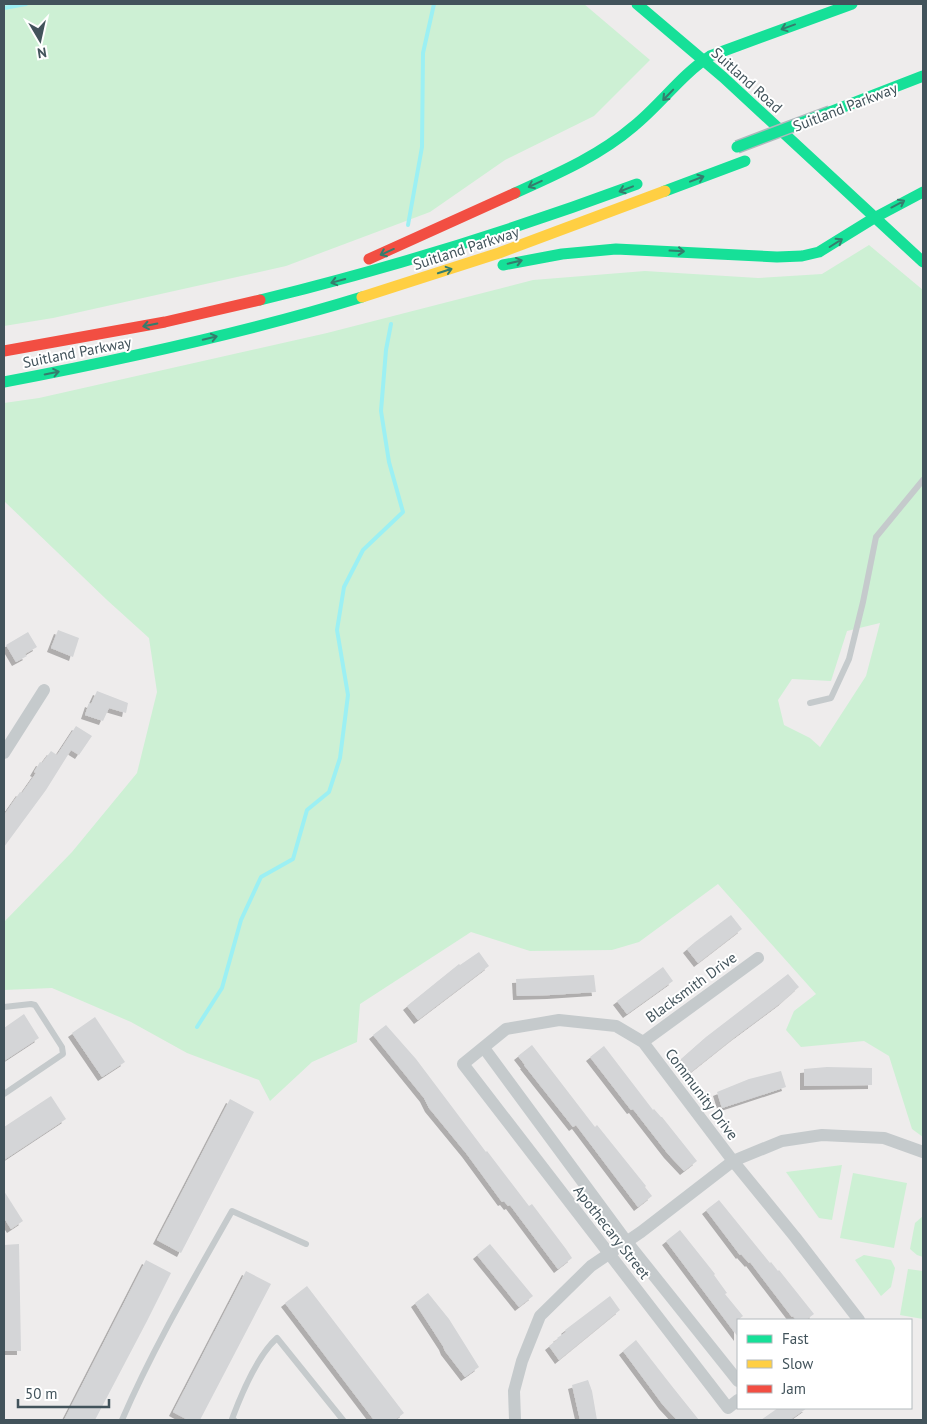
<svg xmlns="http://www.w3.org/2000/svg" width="927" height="1424" viewBox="0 0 927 1424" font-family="'PT Sans',sans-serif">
	<defs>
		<filter id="shadow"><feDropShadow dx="-4" dy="4" stdDeviation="0" flood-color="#0004"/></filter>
	</defs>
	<rect width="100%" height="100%" fill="#eeecec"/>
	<g fill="#cdf0d4" fill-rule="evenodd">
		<path d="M4,4H584L650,60L594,116L505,160L430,212L286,266L53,318L4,326Z"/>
		<path d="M869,245L923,290V1137L912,1129L889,1056L864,1041L801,1047L786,1030L794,1011L816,994L718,884L639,942L612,950L530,951L471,932L360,1004L357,1042L312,1062L270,1101L259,1080L187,1053L131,1022L52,988L4,990V922L72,852L137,773L157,692L149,638L107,600L4,501V403L39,398L327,333L533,280L645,271L758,278L822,274ZM880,623L866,676L820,747L810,738L784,725L778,700L792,679L831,681L847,631Z"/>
		<path d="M842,1165L832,1220L819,1218L786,1172Z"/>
		<path d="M853,1173L907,1183L894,1248L840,1238Z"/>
		<path d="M923,1216V1257L917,1255L910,1249L915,1223Z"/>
		<path d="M864,1255L891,1260L895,1268L891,1287L881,1296L855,1260Z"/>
		<path d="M908,1269L923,1271V1319L900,1315Z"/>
	</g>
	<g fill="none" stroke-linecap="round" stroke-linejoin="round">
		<g stroke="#9cf0f3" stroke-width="4">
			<path d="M4,8L26,4"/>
			<path d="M408,225L422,147L423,53L434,4"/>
			<path d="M197,1027L222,988L241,920L261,877L293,859L307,810L329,792L340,758L348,695L337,630L344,587L363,550L403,512L389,462L381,411L386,350L391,324"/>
		</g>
	</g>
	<g fill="#d4d5d7" filter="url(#shadow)">
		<path d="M58,630L79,638L73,657L51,648Z"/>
		<path d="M28,632L37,647L25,654L27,656L16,662L6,645Z"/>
		<path d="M97,691L128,703L126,713L109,708L103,721L85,715L89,703L91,704Z"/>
		<path d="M76,726L92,736L79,755L71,750L46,790L4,847V815L20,792L22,793L36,773L34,772L40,762L42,763L51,751L57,755Z"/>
		<path d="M731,915L742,929L698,963L687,949L695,942Z"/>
		<path d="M479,952L489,966L418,1020L407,1006L459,964L460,965Z"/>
		<path d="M663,967L673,981L627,1014L617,1001Z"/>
		<path d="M788,974L799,987L782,1002L735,1037L691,1072L681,1059L706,1037Z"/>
		<path d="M594,975L596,992L551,995L517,996L516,979Z"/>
		<path d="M24,1014L39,1038L4,1061V1028Z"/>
		<path d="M95,1017L125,1062L102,1077L72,1033Z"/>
		<path d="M386,1025L416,1059L486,1152L487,1151L529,1206L532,1204L566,1249L572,1258L558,1269L510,1205L508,1206L504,1201L502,1202L466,1153L429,1108L424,1098L373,1035Z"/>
		<path d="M532,1045L595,1127L597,1125L646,1186L645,1187L652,1196L638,1207L576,1125L573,1127L524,1065H525L518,1056Z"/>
		<path d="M604,1046L653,1110L654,1109L661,1117H662L697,1161L684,1171L668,1154L633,1109L631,1110L590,1057Z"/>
		<path d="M827,1067L872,1068V1085L804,1086V1069Z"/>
		<path d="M781,1071L786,1087L722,1108L717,1092L749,1079Z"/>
		<path d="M51,1096L66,1119L4,1160V1127Z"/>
		<path d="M230,1099L254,1112L181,1253L157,1240Z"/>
		<path d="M4,1191L23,1221L11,1229L4,1218Z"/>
		<path d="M719,1200L770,1263L771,1262L778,1271L779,1270L814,1314L806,1320H796L793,1316L792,1317L750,1262L749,1263L741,1254L740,1255L706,1210Z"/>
		<path d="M680,1230L715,1274L714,1275L727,1293L725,1294L743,1316L738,1320V1337L666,1241Z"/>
		<path d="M19,1244L21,1351H4V1245Z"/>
		<path d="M490,1244L533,1296L519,1307L477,1255Z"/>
		<path d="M146,1260L171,1273L147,1321L95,1420H64Z"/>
		<path d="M246,1271L271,1284L200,1420H188L173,1412Z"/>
		<path d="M307,1286L404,1413L395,1420H374L285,1303Z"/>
		<path d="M428,1293L449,1319L479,1367L465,1377L445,1351L443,1346L415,1303Z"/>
		<path d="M610,1296L620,1310L559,1360L549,1346L558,1339L557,1338L566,1332L565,1330Z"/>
		<path d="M636,1340L671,1385L699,1420H677L663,1405L623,1351Z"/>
		<path d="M588,1380L592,1391L597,1420H580L572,1385Z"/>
		<path d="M778,1408H807L790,1420H761Z"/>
	</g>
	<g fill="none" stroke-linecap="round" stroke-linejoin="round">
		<g stroke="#c5cacc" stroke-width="6">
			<path d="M810,703L831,698L849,659L863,602L876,537L923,480"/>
			<path d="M4,1007L31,1004L35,1005L62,1047L63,1054L4,1094"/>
			<path d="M122,1420C153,1348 193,1280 232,1211L306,1244"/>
			<path d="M234,1420L232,1419C241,1395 258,1355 277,1338L343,1420"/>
		</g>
		<g stroke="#c5cacc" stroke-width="12">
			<path d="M4,753L44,690"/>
			<path d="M643,1042L758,958"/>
			<path d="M484,1048L627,1242L738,1381"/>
			<path d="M738,1400L728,1408L463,1064L506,1029L559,1020L616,1026L643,1042L733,1161L795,1237L859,1320"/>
			<path d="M515,1420L514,1391L522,1361L540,1316L591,1266L641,1232L733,1161L782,1141L822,1135L884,1138L923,1152"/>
		</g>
		<g stroke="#16e098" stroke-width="11">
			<path d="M637,4L723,77L923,262"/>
			<path d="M830,112L923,76"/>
			<path d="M665,191L745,161"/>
			<path d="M515,193C557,174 599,156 634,126C661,104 681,75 710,56L852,4"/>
			<path d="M503,265L562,254L616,249L777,257L802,256L819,252L874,218L923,192"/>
			<path d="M260,300C388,269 513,230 637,184"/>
			<path d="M4,382C125,359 245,333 362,297"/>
		</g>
		<path stroke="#ffcf43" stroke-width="11" d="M362,297L499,253L665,191"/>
		<g stroke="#f24e42" stroke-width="11">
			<path d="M369,259L515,193"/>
			<path d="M4,351L165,322L260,300"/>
		</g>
		<g stroke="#b0b8bd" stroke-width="14" stroke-linecap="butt">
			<path id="fast-bridge" d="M737,147L830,112"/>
		</g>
		<use href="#fast-bridge" stroke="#16e098" stroke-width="11"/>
	</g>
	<defs><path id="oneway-shaft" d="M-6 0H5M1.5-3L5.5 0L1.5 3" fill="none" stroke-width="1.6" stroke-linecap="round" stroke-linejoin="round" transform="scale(1.25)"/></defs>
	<g stroke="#357d6d">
		<use href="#oneway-shaft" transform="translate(788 27) rotate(160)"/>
		<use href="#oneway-shaft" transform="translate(668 95) rotate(134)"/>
		<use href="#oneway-shaft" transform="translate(697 179) rotate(-21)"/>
		<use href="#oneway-shaft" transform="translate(535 184) rotate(155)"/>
		<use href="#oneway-shaft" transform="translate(626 189) rotate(159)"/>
		<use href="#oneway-shaft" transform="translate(898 204) rotate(-28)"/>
		<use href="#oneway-shaft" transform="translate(836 243) rotate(-32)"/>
		<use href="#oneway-shaft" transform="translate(677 251) rotate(3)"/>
		<use href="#oneway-shaft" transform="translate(387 252) rotate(156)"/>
		<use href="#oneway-shaft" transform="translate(515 262) rotate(-13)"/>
		<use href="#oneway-shaft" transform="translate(445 271) rotate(-18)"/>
		<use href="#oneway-shaft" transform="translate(338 281) rotate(165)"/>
		<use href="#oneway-shaft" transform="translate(150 325) rotate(168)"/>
		<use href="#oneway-shaft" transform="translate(210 338) rotate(-14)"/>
		<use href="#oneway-shaft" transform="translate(52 373) rotate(-11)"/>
	</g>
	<g text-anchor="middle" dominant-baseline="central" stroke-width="4" stroke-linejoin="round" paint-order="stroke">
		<g font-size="15" fill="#42535b" stroke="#fff">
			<text transform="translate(747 80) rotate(42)">Suitland Road</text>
			<text transform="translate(845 107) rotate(-21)">Suitland Parkway</text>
			<text transform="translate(466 248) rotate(-18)">Suitland Parkway</text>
			<text transform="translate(77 352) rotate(-11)">Suitland Parkway</text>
			<text transform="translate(691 987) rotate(-36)">Blacksmith Drive</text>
			<text transform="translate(702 1094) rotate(53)">Community Drive</text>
			<text transform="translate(612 1232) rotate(52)">Apothecary Street</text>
		</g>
	</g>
	<rect width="927" height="1424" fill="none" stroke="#42535b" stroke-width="10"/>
	<rect x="737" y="1319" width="175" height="90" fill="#ffffff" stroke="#b3babd"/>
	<rect x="747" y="1335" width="25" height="8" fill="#16e098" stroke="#b3babd"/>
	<text x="782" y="1344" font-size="15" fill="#42535b">Fast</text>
	<rect x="747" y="1360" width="25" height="8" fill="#ffcf43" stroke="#b3babd"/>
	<text x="782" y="1369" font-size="15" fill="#42535b">Slow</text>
	<rect x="747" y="1385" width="25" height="8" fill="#f24e42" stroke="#b3babd"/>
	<text x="782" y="1394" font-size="15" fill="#42535b">Jam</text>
	<g transform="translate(40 40) rotate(171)" stroke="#ffffff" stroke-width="4" paint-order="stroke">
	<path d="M0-4L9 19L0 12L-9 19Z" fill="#42535b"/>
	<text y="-8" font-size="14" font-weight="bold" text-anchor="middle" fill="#42535b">N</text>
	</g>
	<path d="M18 1399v8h91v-8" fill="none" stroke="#42535b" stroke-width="2.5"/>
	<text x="25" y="1399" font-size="15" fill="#42535b" stroke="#ffffff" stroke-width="4" paint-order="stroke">50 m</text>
</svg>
